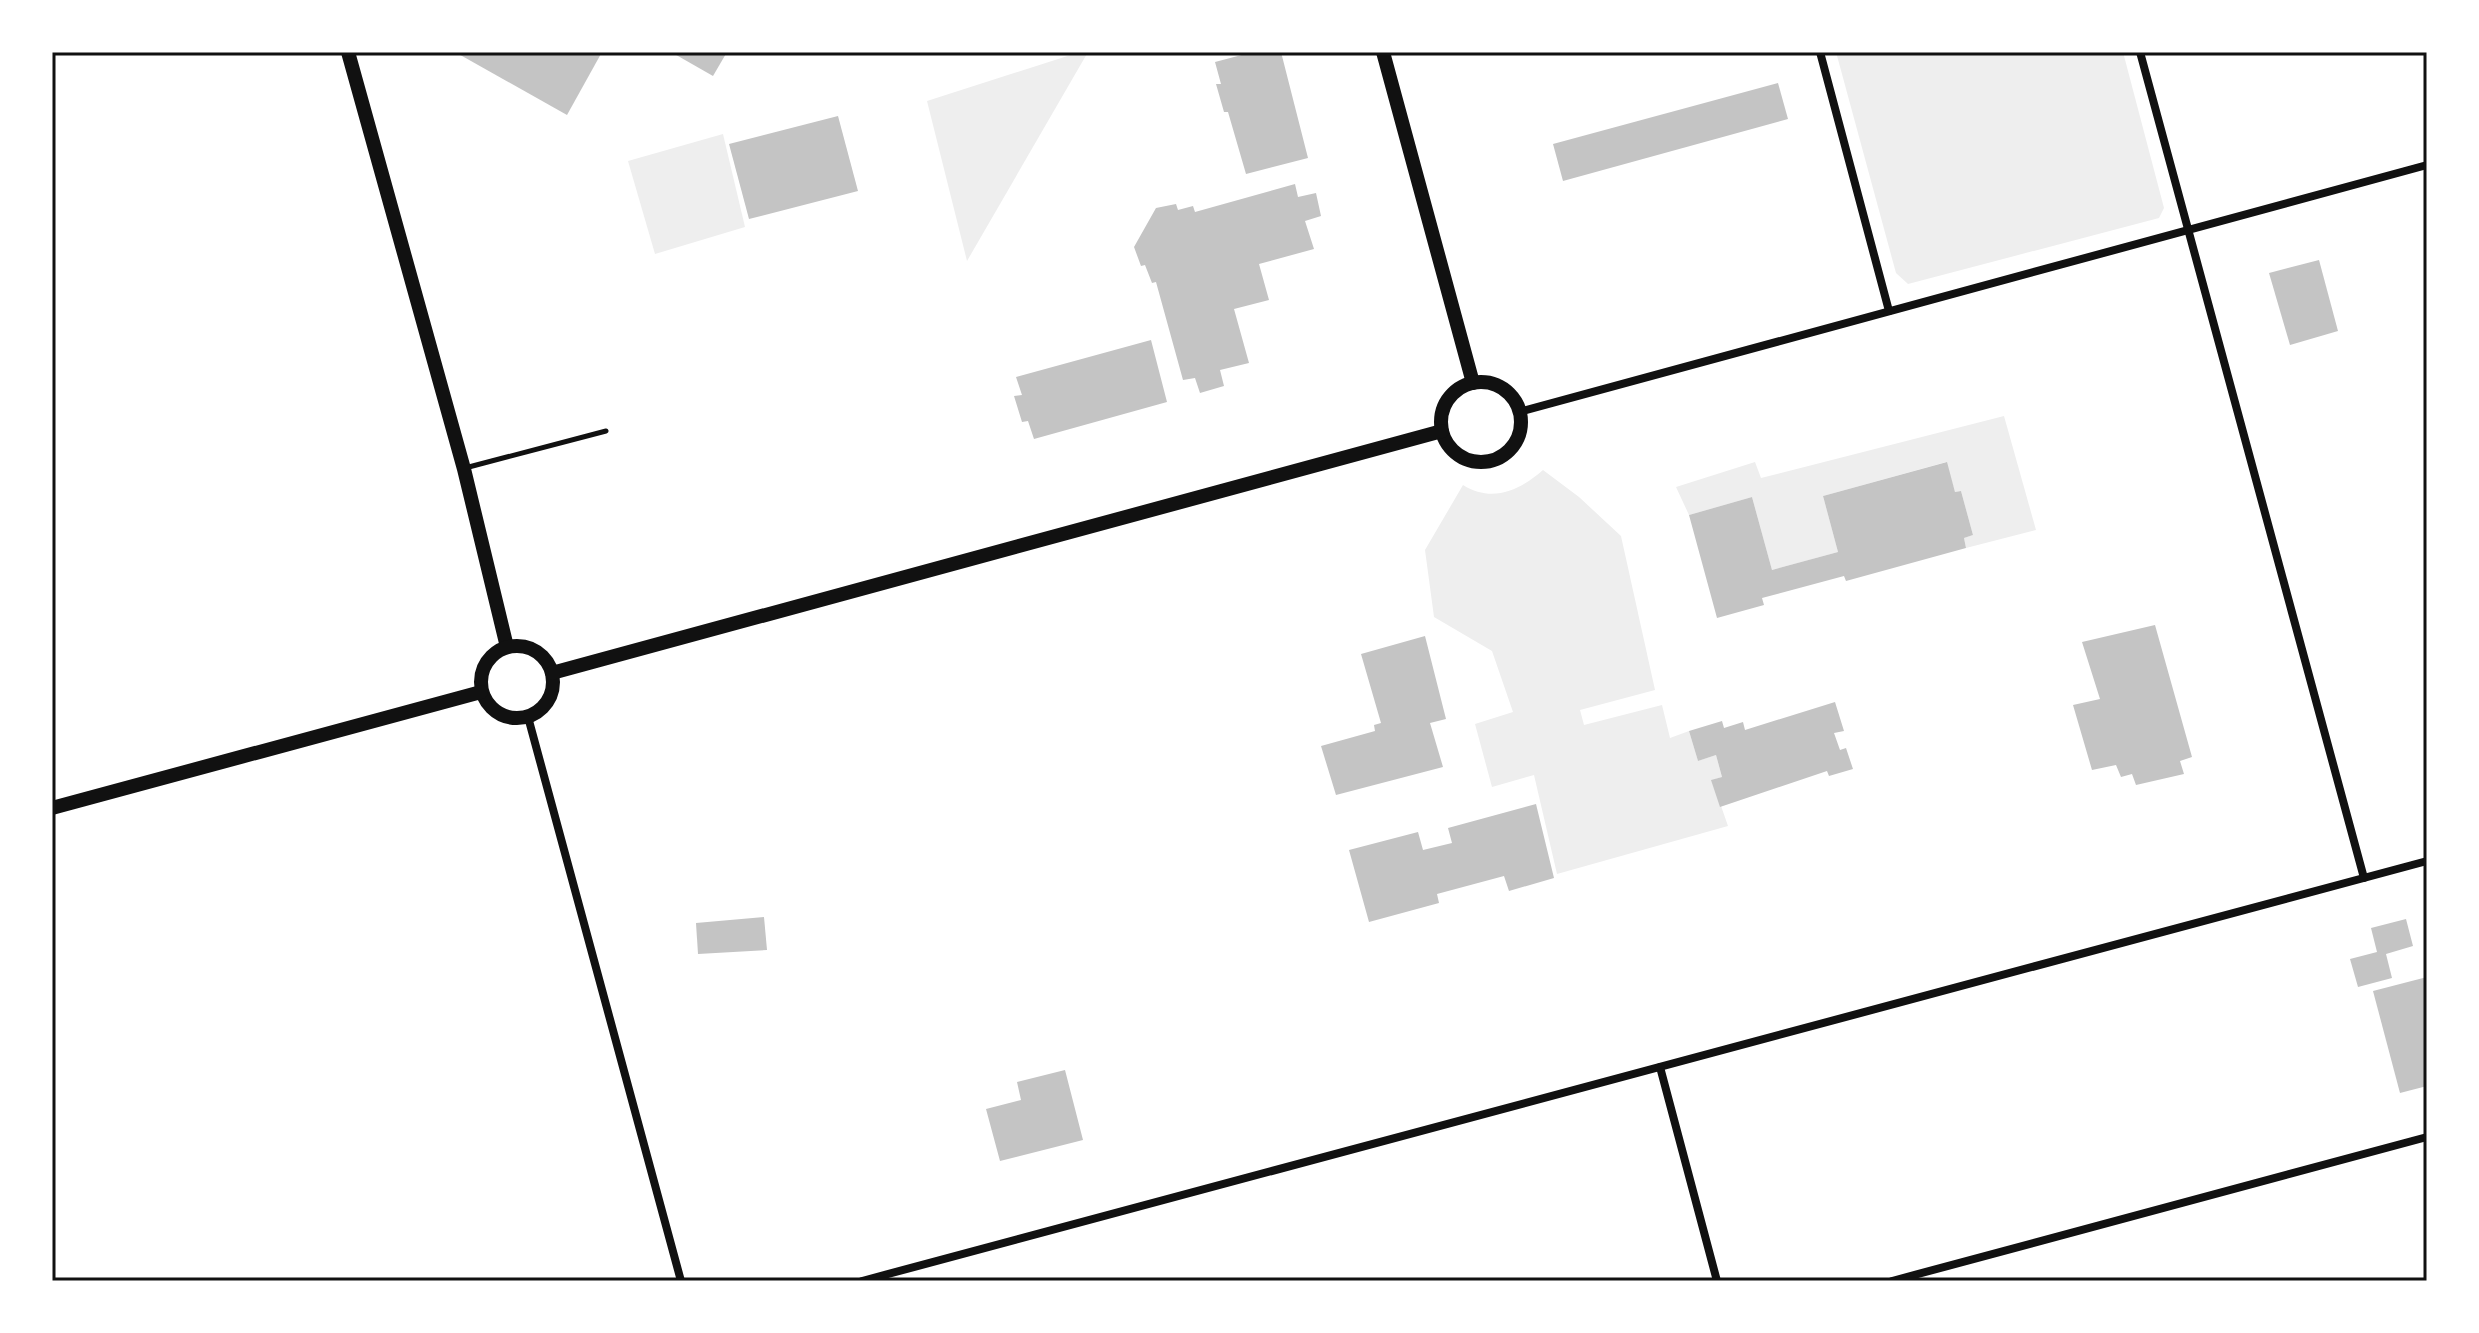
<svg xmlns="http://www.w3.org/2000/svg" width="2479" height="1333" viewBox="0 0 2479 1333" font-family="'Space Grotesk',sans-serif">
	<rect width="100%" height="100%" fill="#fff"/>
	<g fill="#eee">
		<path d="M1080,52H1088L967,261L927,101Z"/>
		<path d="M1836,52H2123L2164,208L2159,218L1908,284L1896,273Z"/>
		<path d="M723,134L745,227L655,254L628,161Z"/>
		<path d="M2004,416L2036,530L1966,548L1964,538L1973,535L1961,491L1955,492L1946,462L1823,496L1838,552L1772,570L1752,497L1689,515L1676,487L1755,462L1761,478Z"/>
		<path d="M1543,470L1579,497L1621,536L1655,690L1580,710L1584,725L1662,705L1670,738L1689,731L1698,761L1716,755L1722,777L1712,780L1728,826L1557,874L1534,775L1492,787L1475,724L1513,712L1492,651L1434,617L1425,550L1463,485C1492,503 1519,491 1543,470Z"/>
	</g>
	<g fill="#c4c4c4">
		<path d="M455,52H602L567,115Z"/>
		<path d="M671,52H727L713,76Z"/>
		<path d="M1253,52H1281L1308,158L1246,174L1228,112H1224L1216,84H1221L1215,62Z"/>
		<path d="M1778,83L1788,119L1563,181L1553,144Z"/>
		<path d="M838,116L858,191L749,219L729,144Z"/>
		<path d="M1295,184L1298,197L1316,193L1321,216L1305,221L1314,249L1259,264L1269,300L1234,309L1249,363L1220,370L1224,386L1200,393L1195,378L1183,380L1156,282L1152,283L1145,265L1141,266L1134,247L1156,208L1176,204L1178,210L1193,206L1195,212Z"/>
		<path d="M2319,260L2338,331L2290,345L2269,273Z"/>
		<path d="M1151,340L1167,402L1034,439L1028,421L1022,422L1014,396L1022,395L1016,377Z"/>
		<path d="M1947,462L1955,492L1961,491L1973,535L1964,538L1966,548L1846,581L1844,576L1762,598L1764,605L1717,618L1689,515L1752,497L1772,570L1838,552L1823,496Z"/>
		<path d="M2155,625L2192,757L2180,761L2184,774L2136,785L2132,774L2121,777L2116,765L2092,770L2073,705L2100,699L2082,642Z"/>
		<path d="M1425,636L1446,719L1430,723L1443,767L1336,795L1321,746L1375,731L1374,725L1381,723L1361,654Z"/>
		<path d="M1835,702L1844,731L1834,733L1840,750L1846,748L1853,769L1829,776L1827,771L1720,807L1711,780L1722,777L1716,755L1698,761L1689,731L1722,721L1724,728L1743,722L1745,730Z"/>
		<path d="M1536,804L1554,878L1509,891L1504,876L1437,894L1439,903L1369,922L1349,850L1418,832L1423,850L1452,843L1448,828Z"/>
		<path d="M764,917L767,950L698,954L696,923Z"/>
		<path d="M2406,919L2413,946L2386,954L2392,978L2358,987L2350,959L2377,952L2371,928Z"/>
		<path d="M2427,977V1086L2400,1093L2373,991Z"/>
		<path d="M1065,1070L1083,1140L1000,1161L986,1109L1021,1100L1017,1082Z"/>
	</g>
	<g fill="none" stroke-linecap="round" stroke-linejoin="round">
		<path stroke="#111" stroke-width="5" d="M465,468L606,431"/>
		<g stroke="#111" stroke-width="8">
			<path d="M1820,52L1889,311"/>
			<path d="M2140,52L2364,878"/>
			<path d="M1519,412L2427,165"/>
			<path d="M528,717L681,1281"/>
			<path d="M1660,1067L1717,1281"/>
			<path d="M862,1281L2427,861"/>
			<path d="M1892,1281L2427,1137"/>
		</g>
		<g stroke="#111" stroke-width="14">
			<path d="M348,52L464,469L507,647"/>
			<path d="M1383,52L1473,383"/>
			<circle cx="1481" cy="422" r="40"/>
			<circle cx="517" cy="682" r="36"/>
			<path d="M552,673L1442,431"/>
			<path d="M52,808L481,692"/>
		</g>
	</g>
	<rect width="2479" height="1333" fill="none" stroke="#ffffff" stroke-width="108"/>
	<rect x="54" y="54" width="2371" height="1225" fill="none" stroke="#111" stroke-width="3"/>
</svg>
